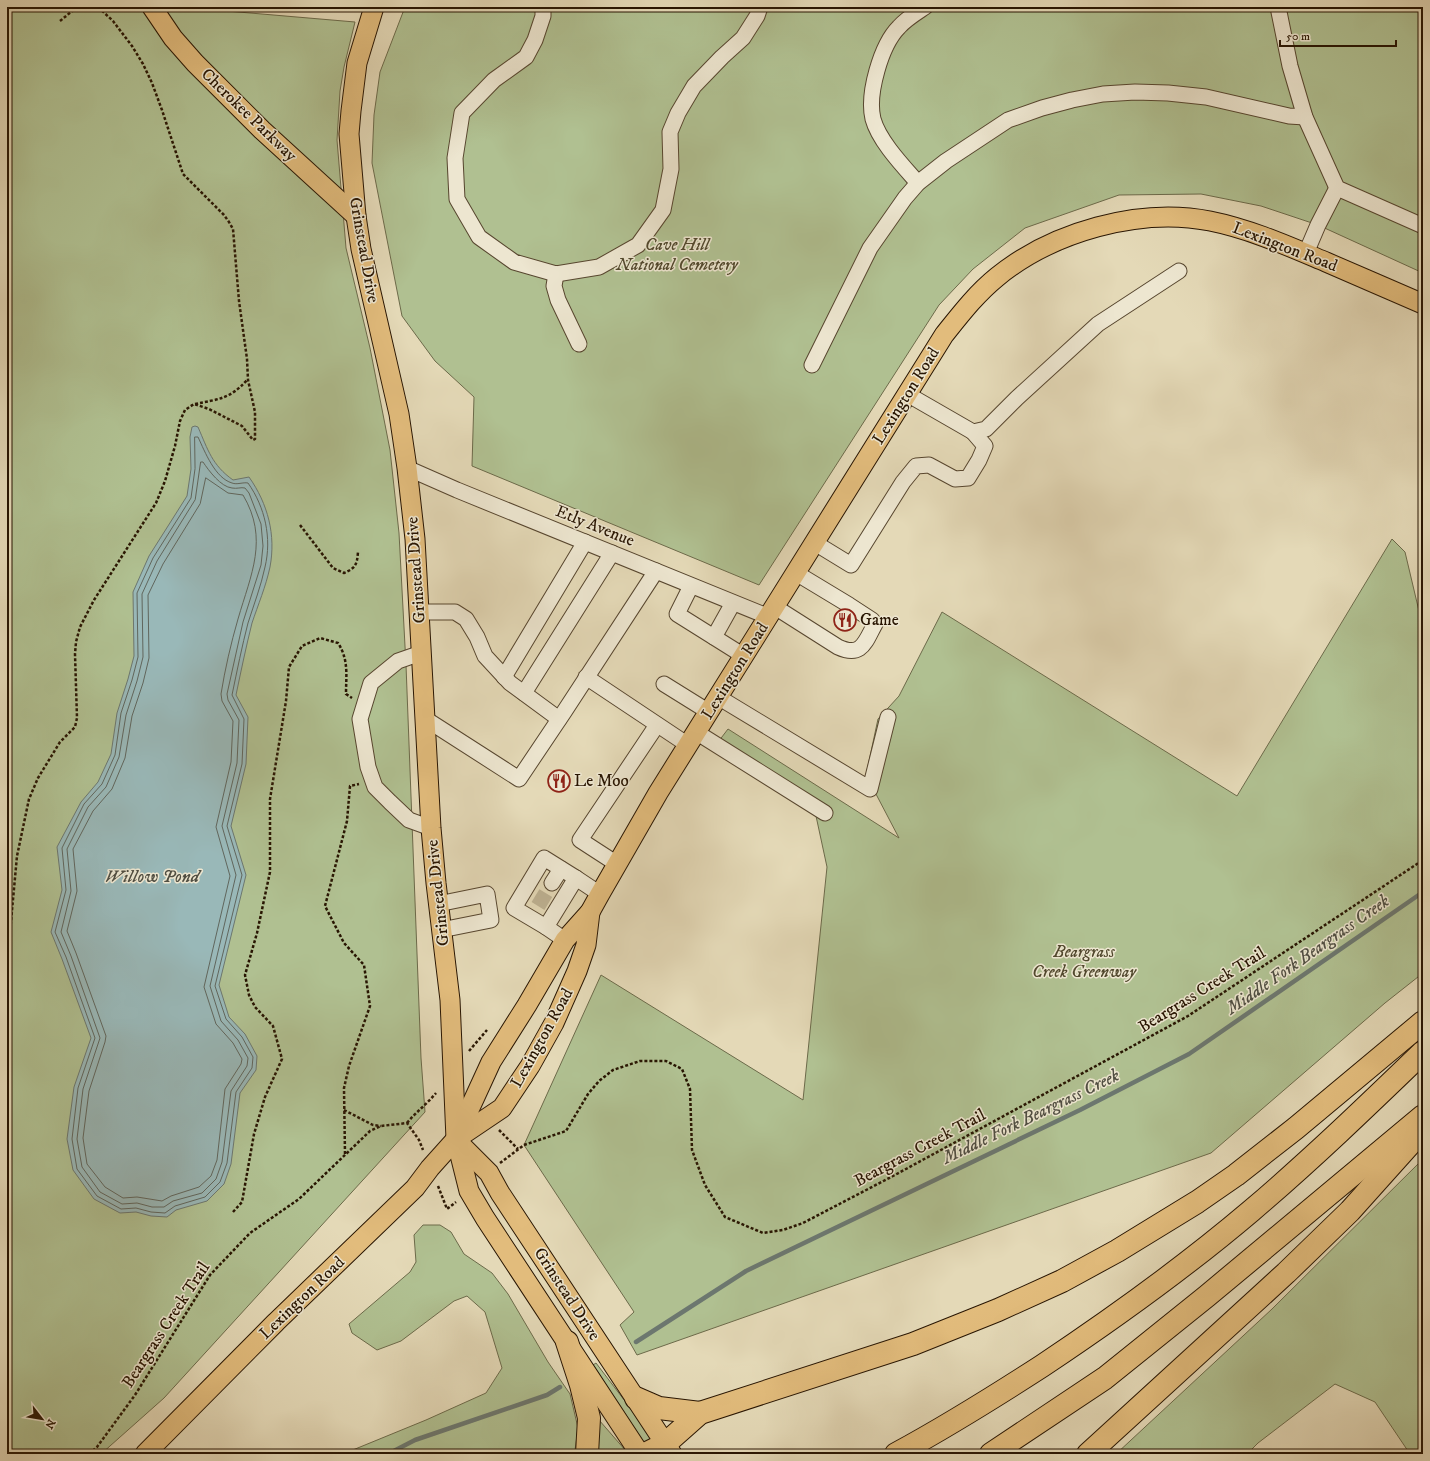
<svg xmlns="http://www.w3.org/2000/svg" width="1430" height="1461" viewBox="0 0 1430 1461" font-family="'IM FELL DW Pica',serif">
	<rect width="100%" height="100%" fill="#e4d9b7"/>
	<filter id="stains"><feTurbulence type="fractalNoise" baseFrequency=".005" numOctaves="4"/><feColorMatrix values="0 0 0 0 .2 0 0 0 0 .09 0 0 0 0 .02 0 0 0 .5 -.17"/></filter>
	<radialGradient id="worn" r=".72"><stop offset=".6" stop-color="#630" stop-opacity="0"/><stop offset="1" stop-color="#630" stop-opacity=".3"/></radialGradient>
	<g fill="#b0c091" stroke="#6c6a4a">
		<path d="M7,7H180L355,22L344,67L340,91L337,140L346,248L370,348L390,450L399,533L406,665L421,1058L425,1112L164,1398L101,1454H7Z"/>
		<path d="M405,7H1423V273L1318,225L1261,206L1201,194L1119,195L1025,228L973,269L939,305L759,585L472,466L474,397L435,361L402,316L372,163L374,115L380,72Z"/>
		<path d="M1392,539L1405,552L1423,628V973L1385,1003L1211,1153L637,1355L620,1325L634,1312L524,1145L601,975L803,1100L827,867L816,816L712,750L728,729L899,838L866,775L878,719L899,696L942,612L1237,796Z"/>
		<path d="M1423,1159V1454H1410L1375,1402L1335,1384L1258,1443L1247,1454H1116L1272,1309Z"/>
		<path d="M423,1225H440L451,1232L464,1254L492,1273L508,1294L548,1362L570,1394L578,1428L575,1450L572,1454H343L426,1420L486,1393L502,1368L485,1312L467,1296L454,1301L401,1341L377,1350L352,1333L349,1324L410,1272L416,1262L414,1235Z"/>
		<path d="M596,1363L653,1438L645,1444L593,1365Z"/>
		<path d="M599,1420L626,1451V1454H594Z"/>
	</g>
	<path fill="#99b8b8" stroke="#6c776f" d="M195,426L198,427C208,450 212,465 233,480L249,477C268,504 276,535 270,567C266,586 258,605 252,623C246,647 241,671 236,695L248,717L246,764L231,826L246,875L219,985L229,1017L245,1034L257,1056L256,1070L240,1093L231,1164L224,1184L207,1201L176,1210L167,1217L151,1216L136,1212L120,1213L94,1199L73,1170L67,1139L74,1087L91,1038L62,959L51,932L62,890L57,847L81,802L98,782L111,754L117,713L128,679L134,656L133,592L149,556L187,496L191,469L190,437L192,427Z"/>
	<g fill="none" stroke-linecap="round" stroke-linejoin="round">
		<g stroke="#60665d" stroke-width="1">
			<path d="M195,437H198C205,452 215,478 232,483C237,485 243,482 248,483C265,507 272,538 265,567C261,586 254,604 248,623C242,646 237,671 232,695L244,719L242,764L227,826L242,875L215,986L226,1019L242,1037L253,1057L252,1068L236,1092L227,1163L220,1182L205,1197L175,1206L165,1213L151,1212L136,1208L121,1209L97,1196L77,1169L72,1139L78,1088L95,1038L66,957L55,932L66,890L62,848L84,804L102,784L115,755L121,713L132,680L138,657L137,593L153,558L191,498L195,469Z"/>
			<path d="M201,462H203C209,471 221,487 232,488C237,489 241,487 245,488L249,493L261,524L263,546L261,565L243,622L227,694L228,700L239,720L237,763L222,826L236,875L210,986L221,1021L238,1040L248,1058L247,1066L231,1091L222,1162L216,1179L202,1193L173,1201L164,1207H152L137,1203L122,1204L100,1192L82,1167L77,1139L83,1089L100,1038L71,956L61,932L71,891L67,849L88,807L106,787L119,757L126,715L137,681L143,657L142,594L157,561L195,500Z"/>
			<path d="M206,478L228,493L243,495C269,539 251,574 238,619C231,643 225,669 221,694L222,701L233,721L231,762L216,827L230,876L204,987L216,1024L233,1043L242,1059L241,1064L225,1089L217,1160L211,1176L199,1187L171,1196L162,1201L137,1197L123,1198L105,1187L87,1164L83,1138L89,1091L105,1042L106,1036L76,953L67,931L77,891L73,849L93,811L112,789L125,758L132,716L143,683L149,658L148,595L163,564L200,504Z"/>
		</g>
		<g stroke="#6c776f" stroke-width="4.5">
			<path d="M636,1342L746,1271L1080,1110L1189,1054L1423,892"/>
			<path d="M388,1454L415,1440L547,1395L560,1387"/>
		</g>
		<path stroke="#beb293" stroke-width="15" stroke-dasharray="15 8" stroke-linecap="butt" d="M538,906L552,883"/>
		<g stroke="#57462f" stroke-width="17">
			<g id="minor">
				<path d="M543,7V16L535,40L526,57L494,80L462,113L455,158L457,199L479,237L514,262L556,274L599,267L638,245L663,210L671,169L670,132L678,113L694,86L722,57L743,38L757,16L760,7"/>
				<path d="M1278,7L1290,66L1305,117L1337,188L1423,226"/>
				<path d="M918,183C903,166 879,141 873,119C867,94 881,45 899,27C906,19 916,13 925,7"/>
				<path d="M1306,253L1318,225L1337,188"/>
				<path d="M556,274L554,286L558,300L579,344"/>
				<path d="M812,365L870,248L905,198L918,183L946,161L1008,120L1042,108L1072,100L1103,94L1135,92L1168,93L1206,97L1289,116L1305,117"/>
				<path d="M907,394L973,432L986,429L1017,398L1098,324L1179,271"/>
				<path d="M407,468L457,490L769,617"/>
				<path d="M815,543L851,565L903,482L916,466L929,465L955,479L968,478L979,460L985,446L973,432"/>
				<path d="M691,586L677,614L744,656"/>
				<path d="M775,607L838,647C862,658 865,642 875,624L872,620L849,605L796,573"/>
				<path d="M419,612H455L466,619L477,637L485,656L510,683L559,719"/>
				<path d="M714,637L733,603"/>
				<path d="M421,653L398,661L371,683L360,719L368,767L375,787L390,802L409,820L431,828"/>
				<path d="M504,677L585,542"/>
				<path d="M586,677L688,745"/>
				<path d="M664,684L709,712"/>
				<path d="M524,693L612,553"/>
				<path d="M718,697L870,789L888,717"/>
				<path d="M424,718L519,779L564,712L656,571"/>
				<path d="M696,732L825,813"/>
				<path d="M617,864L580,840L657,725"/>
				<path d="M552,883L561,869"/>
				<path d="M438,904L487,894L491,920L441,930"/>
				<path d="M546,927L514,908L544,858L576,878"/>
				<path d="M565,940L546,927L576,878L600,894"/>
			</g>
		</g>
		<g stroke="#281502" stroke-width="21">
			<g id="major">
				<path d="M152,7L173,38L195,63L262,130L356,216"/>
				<path d="M374,7L357,63L351,111L349,134L356,216L361,249L399,414L407,468L415,539L431,828L436,883L450,1000L456,1139L469,1191L485,1218L640,1454"/>
				<path d="M457,1136L491,1062L527,1005L565,940L590,912L600,894L658,793L944,335C960,315 976,294 997,277C1052,232 1139,207 1210,221C1250,229 1288,246 1326,262C1358,276 1391,290 1423,304"/>
				<path d="M456,1140L489,1173L500,1193L672,1454"/>
				<path d="M145,1454L276,1322L415,1188L430,1168L456,1139L502,1108L530,1066L554,1023L577,971L586,945L590,912"/>
			</g>
		</g>
		<g stroke="#281502" stroke-width="24">
			<g id="highway">
				<path d="M567,1342L581,1385L589,1418L587,1454"/>
				<path d="M636,1398L659,1408L700,1413"/>
				<path d="M645,1454L665,1444L700,1413L913,1344L998,1310L1062,1281L1117,1251L1197,1202L1236,1175L1296,1128L1423,1022"/>
				<path d="M896,1454C946,1427 994,1397 1042,1366C1114,1318 1185,1267 1251,1211C1311,1160 1367,1106 1423,1052"/>
				<path d="M991,1454L1105,1378L1207,1296L1423,1116"/>
				<path d="M1088,1454L1286,1273L1350,1211L1419,1134"/>
			</g>
		</g>
		<g stroke="#281502" stroke-width="2.5" stroke-dasharray="3 2" stroke-linecap="butt">
			<path d="M60,21L77,7"/>
			<path d="M195,404C219,399 230,399 247,380"/>
			<path d="M300,525L333,568L344,573C356,568 357,564 358,552"/>
			<path d="M7,965L17,856L29,799L38,778L60,742L75,727L77,718L75,654L76,642L80,627L94,600L156,503L165,481L175,446L180,421L185,410L194,404L209,409L242,426L253,440L255,439V412L248,380L247,359L239,301L233,229L229,222L224,215L183,174L162,110L152,83L143,64L132,46L113,21L98,7"/>
			<path d="M469,1051L487,1030"/>
			<path d="M344,1110L373,1125L381,1126"/>
			<path d="M407,1123C416,1112 427,1104 436,1093"/>
			<path d="M499,1130L518,1149"/>
			<path d="M345,1154L344,1088L349,1066L370,1006L364,965L344,943L325,906L347,821L350,786L359,784"/>
			<path d="M500,1163L524,1145L566,1131L588,1094L599,1081L613,1070L640,1061H666L682,1069L690,1089L692,1150L705,1185L725,1217L763,1233L783,1230L803,1223L893,1176L1188,1016L1423,860"/>
			<path d="M438,1186L447,1209L456,1202"/>
			<path d="M233,1212L242,1202L254,1134L265,1097L282,1059L273,1026L255,1007L249,995L245,975L257,933L270,872V799L286,701L289,667L302,646L320,638L338,643C349,660 346,676 346,694L352,698"/>
			<path d="M89,1454L97,1447L135,1395L210,1275L250,1233L299,1199L370,1131L381,1126L407,1123L419,1140L423,1150"/>
		</g>
		<use href="#minor" stroke="#ede6d0" stroke-width="15"/>
		<use href="#major" stroke="#e2bc7c" stroke-width="19"/>
		<use href="#highway" stroke="#e2bc7c" stroke-width="22"/>
	</g>
	<defs>
		<g id="restaurant-ring" transform="scale(1.15)"><circle r="9.5" fill="#ede6d0" stroke="#8f2418" stroke-width="1.5"/><path d="M-5-6h1v4h1v-4h1v4h1v-4h1v5L-1.5 .5V6h-2V.5L-5-1ZM5-6V6H3V1.5H1.5Q1.5-4 5-6Z" fill="#8f2418"/></g>
	</defs>
	<g fill-rule="evenodd">
		<use href="#restaurant-ring" x="845" y="620"/>
		<use href="#restaurant-ring" x="559" y="781"/>
	</g>
	<g text-anchor="middle" dominant-baseline="central" stroke-width="3" stroke-linejoin="round" paint-order="stroke">
		<g font-size="17" fill="#281502" stroke="#ede6d0">
			<text transform="translate(249 115) rotate(44)">Cherokee Parkway</text>
			<text transform="translate(1285 247) rotate(21)">Lexington Road</text>
			<text transform="translate(364 250) rotate(80)">Grinstead Drive</text>
			<text transform="translate(906 396) rotate(-58)">Lexington Road</text>
			<text transform="translate(595 526) rotate(22)">Etly Avenue</text>
			<text transform="translate(416 570) rotate(-94)">Grinstead Drive</text>
			<text transform="translate(735 671) rotate(-58)">Lexington Road</text>
			<text transform="translate(438 893) rotate(-96)">Grinstead Drive</text>
			<text transform="translate(1202 990) rotate(-32)">Beargrass Creek Trail</text>
			<text transform="translate(542 1038) rotate(-61)">Lexington Road</text>
			<text transform="translate(920 1148) rotate(-28)">Beargrass Creek Trail</text>
			<text transform="translate(567 1294) rotate(57)">Grinstead Drive</text>
			<text transform="translate(302 1298) rotate(-44)">Lexington Road</text>
			<text transform="translate(166 1325) rotate(-57)">Beargrass Creek Trail</text>
		</g>
		<g font-size="17" font-style="italic" fill="#51482d" stroke="#ede6d0">
			<text x="677" y="245">Cave Hill<tspan x="677" dy="20">National Cemetery</tspan></text>
			<text x="1084" y="952">Beargrass<tspan x="1084" dy="20">Creek Greenway</tspan></text>
		</g>
		<g font-size="17" fill="#281502" stroke="#ede6d0" text-anchor="start">
			<text x="860" y="620">Game</text>
			<text x="574" y="781">Le Moo</text>
		</g>
		<g font-size="18" font-style="italic" fill="#504e42" stroke="#ede6d0">
			<text x="152" y="877">Willow Pond</text>
			<text transform="translate(1308 955) rotate(-35)">Middle Fork Beargrass Creek</text>
			<text transform="translate(1031 1117) rotate(-26)">Middle Fork Beargrass Creek</text>
		</g>
	</g>
	<rect width="1430" height="1461" fill="none" stroke="#e4d9b7" stroke-width="24"/>
	<rect x="8" y="8" width="1414" height="1445" fill="none" stroke="#281502" stroke-width="2"/>
	<rect x="12" y="12" width="1406" height="1437" fill="none" stroke="#281502"/>
	<g transform="translate(42 1419) rotate(121)" stroke="#ede6d0" stroke-width="3" paint-order="stroke">
	<path d="M0-3L7 15L0 10L-7 15Z" fill="#281502"/>
	<text y="-6" font-size="11" font-weight="bold" text-anchor="middle" fill="#281502">N</text>
	</g>
	<path d="M1280 40v6h116v-6" fill="none" stroke="#281502" stroke-width="2"/>
	<text x="1286" y="40" font-size="12" fill="#281502" stroke="#ede6d0" stroke-width="3" paint-order="stroke">50 m</text>
	<rect width="100%" height="100%" filter="url(#stains)"/>
	<rect width="100%" height="100%" fill="url(#worn)"/>
</svg>
